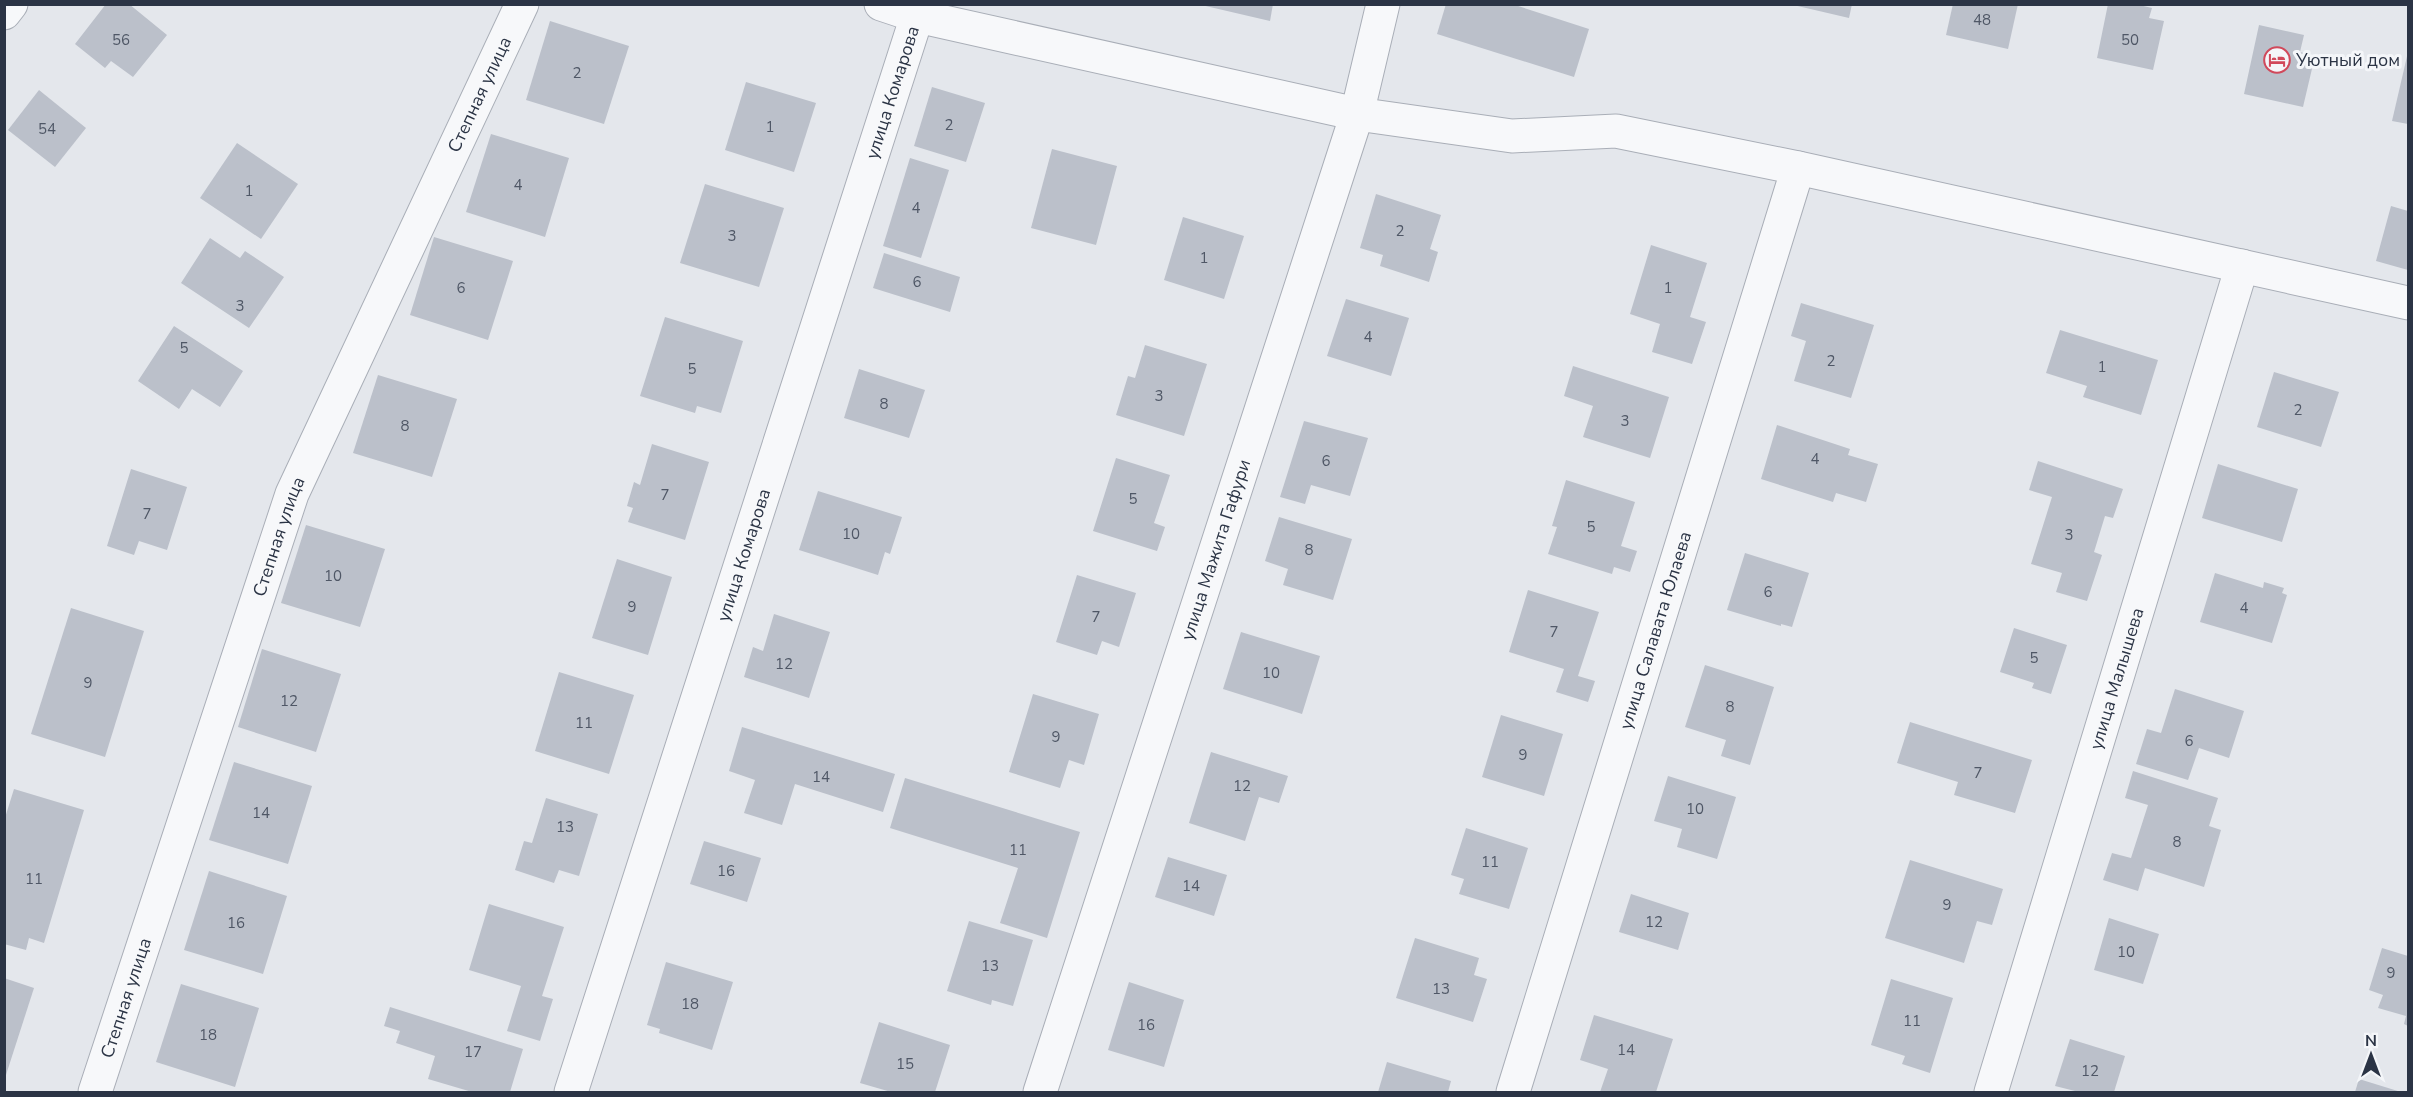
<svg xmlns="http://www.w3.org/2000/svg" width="2413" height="1097" viewBox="0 0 2413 1097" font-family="'Nunito Sans',sans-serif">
	<rect width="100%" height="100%" fill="#e4e7ec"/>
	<g fill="#bbc0ca">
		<path d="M106,4H129L167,35L133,77L111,61L105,68L75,44Z"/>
		<path d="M1197,4H1273L1270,21Z"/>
		<path d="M1446,4H1512L1589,29L1574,77L1437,34Z"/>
		<path d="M1789,4H1852L1849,18Z"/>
		<path d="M1953,4H2018L2008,49L1946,35Z"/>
		<path d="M2108,4H2135L2152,8L2149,18L2164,21L2153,70L2097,58Z"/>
		<path d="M550,21L629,46L604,124L526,100Z"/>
		<path d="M2259,25L2304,35L2300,52L2315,56L2303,107L2244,94Z"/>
		<path d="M2408,52V124L2392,121Z"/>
		<path d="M746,82L816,103L794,172L725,150Z"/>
		<path d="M932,87L985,103L966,162L914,146Z"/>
		<path d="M39,90L86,128L55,167L8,130Z"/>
		<path d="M491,134L569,158L545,237L466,212Z"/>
		<path d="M237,143L298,184L261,239L200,198Z"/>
		<path d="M1052,149L1117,166L1096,245L1031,228Z"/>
		<path d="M910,158L949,170L921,258L883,246Z"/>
		<path d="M705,184L784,208L759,287L680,263Z"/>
		<path d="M1376,194L1441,215L1430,249L1438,252L1429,282L1380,266L1383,255L1360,248Z"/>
		<path d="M2391,206L2408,211V270L2376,261Z"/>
		<path d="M1183,217L1244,236L1224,299L1164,280Z"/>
		<path d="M434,237L513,261L488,340L410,315Z"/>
		<path d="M210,238L240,258L245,251L284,277L249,328L181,283Z"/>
		<path d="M1651,245L1707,263L1690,317L1706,322L1692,364L1652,352L1660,324L1630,314Z"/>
		<path d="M884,253L960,277L950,312L873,288Z"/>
		<path d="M1346,299L1409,318L1391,376L1327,356Z"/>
		<path d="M1801,303L1874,325L1851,398L1794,381L1806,341L1791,336Z"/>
		<path d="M665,317L743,341L721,413L697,406L695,413L640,396Z"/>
		<path d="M174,326L243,371L220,407L192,389L179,409L138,381Z"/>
		<path d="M2060,330L2158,360L2141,415L2083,397L2087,386L2046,373Z"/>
		<path d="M1145,345L1207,364L1184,436L1116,415L1128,376L1135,378Z"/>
		<path d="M1573,366L1669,397L1650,458L1583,437L1593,406L1564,396Z"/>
		<path d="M859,369L925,390L909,438L844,418Z"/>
		<path d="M2274,372L2339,392L2321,447L2257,427Z"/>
		<path d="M378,375L457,399L432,477L353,453Z"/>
		<path d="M1304,421L1368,438L1350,496L1311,485L1305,504L1280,497Z"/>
		<path d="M1777,425L1850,449L1848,455L1878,464L1866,502L1836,493L1833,502L1761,479Z"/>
		<path d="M652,444L709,462L685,540L628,522L633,508L627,506L634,482L640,485Z"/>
		<path d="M1116,458L1170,475L1154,523L1165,527L1157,551L1093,531Z"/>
		<path d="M2038,461L2123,489L2113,518L2105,516L2094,552L2102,555L2087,601L2056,592L2062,573L2031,564L2052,497L2029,490Z"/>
		<path d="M2218,464L2298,489L2282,542L2202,518Z"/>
		<path d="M131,469L187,487L167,550L139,541L134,555L107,546Z"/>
		<path d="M1566,480L1635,502L1621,546L1637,551L1630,572L1614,567L1612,574L1548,554L1557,527L1552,526Z"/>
		<path d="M818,491L902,517L890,554L885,552L878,575L799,550Z"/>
		<path d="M1279,517L1352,539L1333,600L1283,585L1288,569L1265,561Z"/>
		<path d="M306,525L385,549L360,627L281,603Z"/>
		<path d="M1745,553L1809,573L1792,627L1781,624V626L1727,610Z"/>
		<path d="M617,559L672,577L648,655L592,638Z"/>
		<path d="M2215,573L2263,588L2264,582L2284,588L2282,593L2287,595L2272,643L2200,622Z"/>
		<path d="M1077,575L1136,593L1119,647L1102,641L1097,655L1056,642Z"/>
		<path d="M1528,590L1599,612L1578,676L1595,681L1588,702L1556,692L1564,669L1509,652Z"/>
		<path d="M71,608L144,631L105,757L31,734Z"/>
		<path d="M774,614L830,632L809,698L744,677L753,647L763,651Z"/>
		<path d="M2014,628L2067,645L2051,694L2032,688L2034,683L2000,672Z"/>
		<path d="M1241,632L1320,656L1302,714L1223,689Z"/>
		<path d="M262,649L341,674L316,752L238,727Z"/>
		<path d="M1705,665L1774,687L1750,765L1721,756L1726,740L1685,727Z"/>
		<path d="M559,672L634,695L609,774L535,751Z"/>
		<path d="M2175,689L2244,711L2229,758L2199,748L2188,780L2136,764L2147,729L2161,733Z"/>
		<path d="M1033,694L1099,714L1084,765L1069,760L1060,788L1009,772Z"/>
		<path d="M1501,715L1563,734L1544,796L1482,777Z"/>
		<path d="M1910,722L2032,760L2015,813L1954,795L1958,782L1897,763Z"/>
		<path d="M742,727L895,774L883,812L795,784L782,825L744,813L755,780L729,771Z"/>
		<path d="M1211,752L1288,776L1279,803L1259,797L1245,841L1189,823Z"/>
		<path d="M234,762L312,786L288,864L209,840Z"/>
		<path d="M2133,771L2218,798L2209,826L2221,830L2204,887L2145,868L2138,891L2103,880L2112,853L2131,858L2148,805L2125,798Z"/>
		<path d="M1668,776L1736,797L1717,859L1677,847L1682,829L1654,821Z"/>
		<path d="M905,778L1080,832L1047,938L1000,923L1018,868L890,828Z"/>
		<path d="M14,789L84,810L44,943L29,938L26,950L4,944V821Z"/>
		<path d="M546,798L598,814L579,876L559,870L554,883L515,870L524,841L532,843Z"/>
		<path d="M1466,828L1528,848L1509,909L1459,894L1464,879L1451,875Z"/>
		<path d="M704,841L761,858L747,902L690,884Z"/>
		<path d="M1168,857L1227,875L1214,916L1155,897Z"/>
		<path d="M1910,860L2003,889L1992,925L1977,921L1964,963L1885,938Z"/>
		<path d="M209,871L287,896L263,974L184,950Z"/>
		<path d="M1631,894L1689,913L1678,950L1619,932Z"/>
		<path d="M489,904L564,927L542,996L553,999L540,1041L507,1031L521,986L469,970Z"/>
		<path d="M2109,918L2159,934L2143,984L2094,970Z"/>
		<path d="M969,921L1033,940L1013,1006L992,1000L991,1005L947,991Z"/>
		<path d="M1415,938L1479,958L1474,975L1487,979L1473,1022L1396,998Z"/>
		<path d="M2382,948L2408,956V1026L2404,1024L2406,1016L2378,1008L2383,995L2369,990Z"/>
		<path d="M666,962L733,982L712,1050L659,1033L660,1029L647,1025Z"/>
		<path d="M4,978L34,988L5,1078H4Z"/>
		<path d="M1891,979L1953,998L1930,1073L1902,1064L1905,1056L1871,1045Z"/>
		<path d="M1129,982L1184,1000L1164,1067L1108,1050Z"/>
		<path d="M181,984L259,1008L235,1087L156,1062Z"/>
		<path d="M390,1007L523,1049L510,1092H472L428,1079L435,1056L396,1043L400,1031L384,1026Z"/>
		<path d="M1594,1015L1673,1039L1656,1092H1600L1608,1069L1580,1060Z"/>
		<path d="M879,1022L950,1045L935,1092H891L860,1083Z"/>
		<path d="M2070,1039L2125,1056L2114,1092H2079L2055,1086Z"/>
		<path d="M1387,1062L1451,1081L1448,1092H1378Z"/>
		<path d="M2359,1079L2401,1092H2355Z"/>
	</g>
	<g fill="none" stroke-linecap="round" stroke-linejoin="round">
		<g stroke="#a9aeb7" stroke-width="35">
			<g id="street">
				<path d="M881,4L917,16L1357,114L1512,136L1616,131L1798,168L2408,303"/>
				<path d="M4,13L11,4"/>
				<path id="s1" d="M95,1092L292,494L522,4"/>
				<path id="s2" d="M571,1092L917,16"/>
				<path id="s3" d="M1040,1092L1357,114L1383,4"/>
				<path id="s4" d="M1513,1092L1798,168"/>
				<path id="s5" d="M1991,1092L2242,266"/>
			</g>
		</g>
		<use href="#street" stroke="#f7f8fa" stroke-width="33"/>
	</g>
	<defs>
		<g id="hotel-ring" transform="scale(1.35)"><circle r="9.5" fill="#f4f6f9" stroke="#d1495b" stroke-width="1.5"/><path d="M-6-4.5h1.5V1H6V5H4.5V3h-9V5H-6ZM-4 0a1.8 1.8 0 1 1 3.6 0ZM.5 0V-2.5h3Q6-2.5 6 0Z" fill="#d1495b"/></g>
	</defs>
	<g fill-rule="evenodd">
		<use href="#hotel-ring" x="2277" y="60"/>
	</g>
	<g text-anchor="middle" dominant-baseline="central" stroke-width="6" stroke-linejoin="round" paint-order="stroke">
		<g font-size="15" fill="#4f5766">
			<text x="1982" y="20">48</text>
			<text x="121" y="40">56</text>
			<text x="2130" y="40">50</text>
			<text x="577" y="73">2</text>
			<text x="949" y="125">2</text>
			<text x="770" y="127">1</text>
			<text x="47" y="129">54</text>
			<text x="518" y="185">4</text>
			<text x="249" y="191">1</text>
			<text x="916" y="208">4</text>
			<text x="1400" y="231">2</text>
			<text x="732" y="236">3</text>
			<text x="1204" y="258">1</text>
			<text x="917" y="282">6</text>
			<text x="461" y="288">6</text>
			<text x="1668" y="288">1</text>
			<text x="240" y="306">3</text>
			<text x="1368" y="337">4</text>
			<text x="184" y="348">5</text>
			<text x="1831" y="361">2</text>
			<text x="2102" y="367">1</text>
			<text x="692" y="369">5</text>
			<text x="1159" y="396">3</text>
			<text x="884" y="404">8</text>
			<text x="2298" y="410">2</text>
			<text x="1625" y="421">3</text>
			<text x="405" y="426">8</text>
			<text x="1815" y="459">4</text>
			<text x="1326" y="461">6</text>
			<text x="665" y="495">7</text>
			<text x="1133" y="499">5</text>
			<text x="147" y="514">7</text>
			<text x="1591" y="527">5</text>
			<text x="851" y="534">10</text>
			<text x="2069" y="535">3</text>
			<text x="1309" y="550">8</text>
			<text x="333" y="576">10</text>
			<text x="1768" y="592">6</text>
			<text x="632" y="607">9</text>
			<text x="2244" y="608">4</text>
			<text x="1096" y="617">7</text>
			<text x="1554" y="632">7</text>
			<text x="2034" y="658">5</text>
			<text x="784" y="664">12</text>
			<text x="1271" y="673">10</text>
			<text x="88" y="683">9</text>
			<text x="289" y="701">12</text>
			<text x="1730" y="707">8</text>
			<text x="584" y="723">11</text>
			<text x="1056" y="737">9</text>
			<text x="2189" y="741">6</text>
			<text x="1523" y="755">9</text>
			<text x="1978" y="773">7</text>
			<text x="821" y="777">14</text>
			<text x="1242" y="786">12</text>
			<text x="1695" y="809">10</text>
			<text x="261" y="813">14</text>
			<text x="565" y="827">13</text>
			<text x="2177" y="842">8</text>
			<text x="1018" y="850">11</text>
			<text x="1490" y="862">11</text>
			<text x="726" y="871">16</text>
			<text x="34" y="879">11</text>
			<text x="1191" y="886">14</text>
			<text x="1947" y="905">9</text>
			<text x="1654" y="922">12</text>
			<text x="236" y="923">16</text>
			<text x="2126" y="952">10</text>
			<text x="990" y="966">13</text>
			<text x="2391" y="973">9</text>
			<text x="1441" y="989">13</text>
			<text x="690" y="1004">18</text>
			<text x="1912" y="1021">11</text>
			<text x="1146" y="1025">16</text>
			<text x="208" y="1035">18</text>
			<text x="1626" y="1050">14</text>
			<text x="473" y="1052">17</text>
			<text x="905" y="1064">15</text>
			<text x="2090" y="1071">12</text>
		</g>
		<g font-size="18" fill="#2b3445" stroke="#f4f6f9" text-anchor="start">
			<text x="2296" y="60">Уютный дом</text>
		</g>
		<g font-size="18" fill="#2b3445" stroke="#f4f6f9">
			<text stroke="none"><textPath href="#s2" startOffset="1050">улица Комарова</textPath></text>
			<text stroke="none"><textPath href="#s1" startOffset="1071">Степная улица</textPath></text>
			<text stroke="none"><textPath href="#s1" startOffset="585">Степная улица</textPath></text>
			<text stroke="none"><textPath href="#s3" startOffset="570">улица Мажита Гафури</textPath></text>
			<text stroke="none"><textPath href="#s2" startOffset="564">улица Комарова</textPath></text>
			<text stroke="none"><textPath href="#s4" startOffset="483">улица Салавата Юлаева</textPath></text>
			<text stroke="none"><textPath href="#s5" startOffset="432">улица Малышева</textPath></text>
			<text stroke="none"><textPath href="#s1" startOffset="99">Степная улица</textPath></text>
		</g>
	</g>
	<rect width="2413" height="1097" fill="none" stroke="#2b3445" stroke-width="12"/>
	<g transform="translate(2371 1055)" stroke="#f4f6f9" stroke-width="4.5" paint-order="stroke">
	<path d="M0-4.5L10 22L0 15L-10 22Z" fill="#2b3445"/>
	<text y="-9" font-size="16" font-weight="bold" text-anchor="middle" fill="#2b3445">N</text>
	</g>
</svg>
